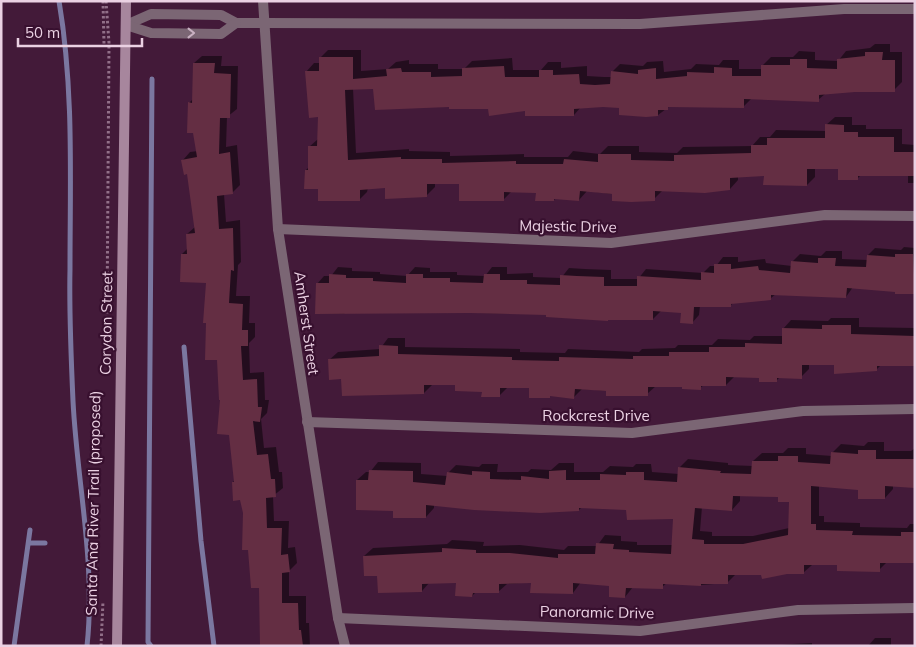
<svg xmlns="http://www.w3.org/2000/svg" width="916" height="647" viewBox="0 0 916 647" font-family="Mulish,sans-serif">
	<rect width="100%" height="100%" fill="#431a39"/>
	<g fill="#0007" fill-rule="evenodd">
		<path d="M875,44H890V52H902V82L894,90H855L825,94L818,100L752,98L743,107L670,106L658,115L621,107H581L574,115L527,109L450,105L374,88H353L356,153L409,149V151L450,152V156L524,154V157H568L573,151L600,154L608,146H639V152L677,153L683,147L752,146L760,137H770L776,130L826,131V125L835,117H852V125H866V129H902V144L915,145V183H908V175H861L857,179L840,168H815V177L807,185L765,175L738,176V180L730,189L662,191L654,199L587,191L579,200L556,198L554,200L537,192L512,191L503,200L460,183H435V187L427,195L386,187L368,188L367,192L359,200L319,188L306,170L309,167V147L318,139L319,116L306,72L314,63H320V58L328,50H361V71L388,69L396,62L409,60V64H438V69H464L472,61L512,58L513,70H541L548,62H561V68L587,66V76L604,77H612V72L620,64L643,66L647,62L663,61L664,72L691,69L696,64L719,65L723,60H739V69H762L763,65L771,57H793L799,51L815,52V60L838,61L846,51L870,48Z"/>
		<path d="M202,56H222L221,66H238L237,109L227,117L226,147L237,145L240,185L232,193L224,194L226,222L240,220L241,262L238,265L236,296H250L249,323H255V337L249,343L250,373L264,372L265,400H269L267,413L261,419L264,448L276,447L279,472H282L283,488L273,496L274,521H289L288,548L295,547L297,563L289,571V596H306V623H309L310,646H261V586L242,499L233,482L235,480L230,434L222,398L218,359L207,321V282L182,254L188,248L187,234L195,227L188,173L183,160L190,152L198,151L189,103L193,99L194,63Z"/>
		<path d="M904,247L915,248V293L853,287L846,297L776,294L771,298L733,303L730,306H700L699,315L692,323L682,312L661,311L653,319L547,314L347,311L344,314L316,313L317,284L324,276H331L338,267L352,268V271L380,272V274L407,276L415,267L430,268V272H457V275L485,276L492,267H507V274L533,273V277L561,278L569,268L585,269L611,270V279H638L646,269L703,273L710,266H716L723,257H738V262L765,259L766,263L792,266V262L800,254L821,256L826,251H842V259L868,260V255L875,248L901,250Z"/>
		<path d="M831,318H859V327L915,328V375L914,365H881L876,370L836,364H809V369L801,377H780L777,380L760,377H734L726,385H704L700,388L684,386H656L647,394L582,389L574,397L531,387L507,388L499,396L456,384L432,385L424,393L342,378L329,360L338,352L380,349L388,338H405V347L520,349V352L565,353L568,349L639,352L642,349L675,348L678,345H712L718,339L750,340L754,336H783V329L791,320L828,321Z"/>
		<path d="M868,442H884V451H911L915,448V486L893,485V489L885,498L859,489L819,486V516H824V522L860,523V527L907,528L910,524H915V571V562H887L879,570L839,564L812,565L803,573L735,575L727,583L701,585L667,583L662,587H633L625,597L611,585L581,582L573,593L533,582L507,584L498,592H476L472,596L457,582L429,583L422,591L378,574L364,556L373,548L447,544L452,540L484,542L483,546L520,545L564,550L568,546H597L605,535L621,536V541L637,542V545H673L674,518L628,509L582,507L579,510L434,505V508L426,517L394,509L357,480L366,472H370L378,462L421,463V474L447,476L448,473L456,465L479,467L482,464H498L497,472H528L531,469L551,470L559,463H574V472H603L610,466L633,467L636,464H651L652,472L679,474V468L688,459L728,463V465L753,466V461L762,453H783L788,448H806V454L832,456V453L841,444L864,446ZM740,495L780,496L790,501L789,528L753,536H712V532L700,531L702,507L732,510L740,501Z"/>
		<path d="M875,638H891V646H868Z"/>
		<path d="M812,643V646H770L793,644Z"/>
	</g>
	<g fill="none" stroke-linecap="round" stroke-linejoin="round">
		<g stroke="#7b77a0" stroke-width="5">
			<path d="M59,1C74,90 70,179 70,269C69,313 71,357 73,401C77,482 96,564 87,646"/>
			<path d="M184,347L201,541L214,646"/>
			<path d="M29,543H45"/>
			<path d="M14,646L30,530"/>
			<path d="M151,646L148,642L152,79"/>
		</g>
	</g>
	<g fill="#642e43" fill-rule="evenodd">
		<path d="M865,52H883L882,60H895V92H855L819,95V102L744,99V108L668,107V110H658V116L646,117L619,115V108L603,107L574,109V116H525V111L489,116L488,109H449V107L375,110L373,89L345,90L348,160L401,157V159H442V163L516,161V164H563L564,159L598,162V154H631V160L674,161V155L751,153V145H767V138H825V124L844,125V132H858V137H894V152H915V176H858V180H838V169H807V186L763,185L764,176L730,178V190L705,193L655,191V201L631,202L612,201V194L580,191L579,201L554,199V201H535L536,193L504,192V201H459V184H427V197L385,199V188L360,190V201H318V189H304L305,170H308V146H317L318,117L309,118L305,71H319V57H353V79L387,76L386,69L401,68L402,72H431V77L462,76V68L504,66L505,77H539V70H553V75L579,74L580,84L595,85L610,84L611,71L638,74V70L656,68V79L687,76V72L714,73V67L732,68V76H761V65H790V59H807V68L837,69V59L865,56Z"/>
		<path d="M193,63H215L214,73L231,74L230,118H220L219,154L230,152L233,194L217,196L219,229L233,228L234,271L231,270L229,303L243,304L242,330H248V346H241L243,380L257,379L258,407H262L260,422L253,421L257,455L268,454L271,479H275L276,497L266,498L267,528H282L281,555L288,554L290,572L282,573V603H298L299,630H301L303,646H260L259,588H251L248,550H242L243,513L240,500L233,501L232,482H234L229,435L217,434L220,400H219L217,360H205L206,323H203L206,283L180,282L181,254H187L186,234L195,233L187,174L184,175L181,160L197,157L193,133H187L188,102L192,103Z"/>
		<path d="M895,254H913L915,294H895V292L847,288L846,298L771,295V300L731,304V307H694L693,324L680,323L681,313L653,311V320H608V321L546,317V315L470,313L315,314L316,283H329V274L346,275V278H373V281L406,283V274H423V278H450V282L483,283L484,274H500V280H527V284L560,285V275L577,276L604,277V286H637V276L701,280V272L714,273V264H731V269L758,266L759,270L790,273L791,261L818,263V258H836L835,266L866,267L867,255L895,257Z"/>
		<path d="M822,325H851V334L915,336V366H877V371L834,374V365H802V379L777,378V382H759V378L726,377V386H701V390L682,389V387H648V396H606V391L575,389L574,399L550,396V398H529V388H500V397H481L482,392L455,391V385H424V394L342,396L341,379L329,380L328,359L379,356V345L398,346V354L512,357V360L559,361V357L633,359V356H669V352H709V347H745V343L782,344V328L822,329Z"/>
		<path d="M858,450H876V459H915V488L885,486V499H858V490L811,486V524H816V530L853,531L852,535L901,536V532H915V563H880V572L837,571V565H804V574H787L762,579L761,575H728V584H701V586L663,584V589L626,588L625,598L609,597V586L573,583V594L530,593L531,583L499,584V593H473L472,597L455,596L456,583L422,584V592L378,593L377,576H364L363,556L442,552V548L476,550V553H510L558,558V554H595L596,543L614,544L613,549L629,550V552L671,554L673,519L627,520L626,510L579,508V511L540,513L474,510L426,505V518H393V511L356,510V480H368L369,470L413,471V482L445,485L447,472L472,475V471L490,472V479L521,480V476L549,479V471L566,470V480H600V474L626,475V472H644V480L677,482L678,467L721,471L720,473L751,474L752,461H778V456H798V462L830,464L831,452L858,454ZM733,496L778,497V502H789L788,535L743,544H704V540L692,539L695,508L732,511Z"/>
	</g>
	<g fill="none" stroke-linecap="round" stroke-linejoin="round">
		<g stroke="#916f88" stroke-width="3" stroke-dasharray="2.5 2.5" stroke-linecap="butt">
			<path d="M103,1L104,44"/>
			<path d="M106,1L109,43L107,318"/>
			<path d="M101,646L103,601"/>
		</g>
		<g stroke="#7b6674" stroke-width="10">
			<path d="M263,1L278,229L338,618L345,646"/>
			<path d="M126,25L151,14L221,15L236,23H263L640,24L844,9H915"/>
			<path d="M126,25L151,33L221,34L236,23"/>
			<path d="M278,229L611,243L825,215L915,216"/>
			<path d="M307,422L632,433L803,411L915,409"/>
			<path d="M338,618L640,631L798,610L915,608"/>
		</g>
		<path stroke="#a7869d" stroke-width="10" d="M117,646L126,1"/>
	</g>
	<defs><path id="oneway-chevron" d="M-2-3.5L2.5 0L-2 3.5" fill="none" stroke-width="1.6" stroke-linecap="round" stroke-linejoin="round" transform="scale(1.25)"/></defs>
	<use stroke="#c9b1c2" href="#oneway-chevron" transform="translate(191 33)"/>
	<g text-anchor="middle" dominant-baseline="central" stroke-width="4.5" stroke-linejoin="round" paint-order="stroke">
		<g font-size="15" fill="#ebd1e3" stroke="#38102f">
			<text transform="translate(568 226) rotate(1)">Majestic Drive</text>
			<text transform="translate(106 323) rotate(-89)">Corydon Street</text>
			<text transform="translate(307 323) rotate(82)">Amherst Street</text>
			<text x="596" y="415">Rockcrest Drive</text>
			<text transform="translate(93 503) rotate(-89)">Santa Ana River Trail (proposed)</text>
			<text transform="translate(597 612) rotate(1)">Panoramic Drive</text>
		</g>
	</g>
	<rect width="916" height="647" fill="none" stroke="#ebd1e3" stroke-width="5"/>
	<path d="M18 38v8h124v-8" fill="none" stroke="#ebd1e3" stroke-width="2.5"/>
	<text x="25" y="38" font-size="15" fill="#ebd1e3" stroke="#38102f" stroke-width="4" paint-order="stroke">50 m</text>
</svg>
